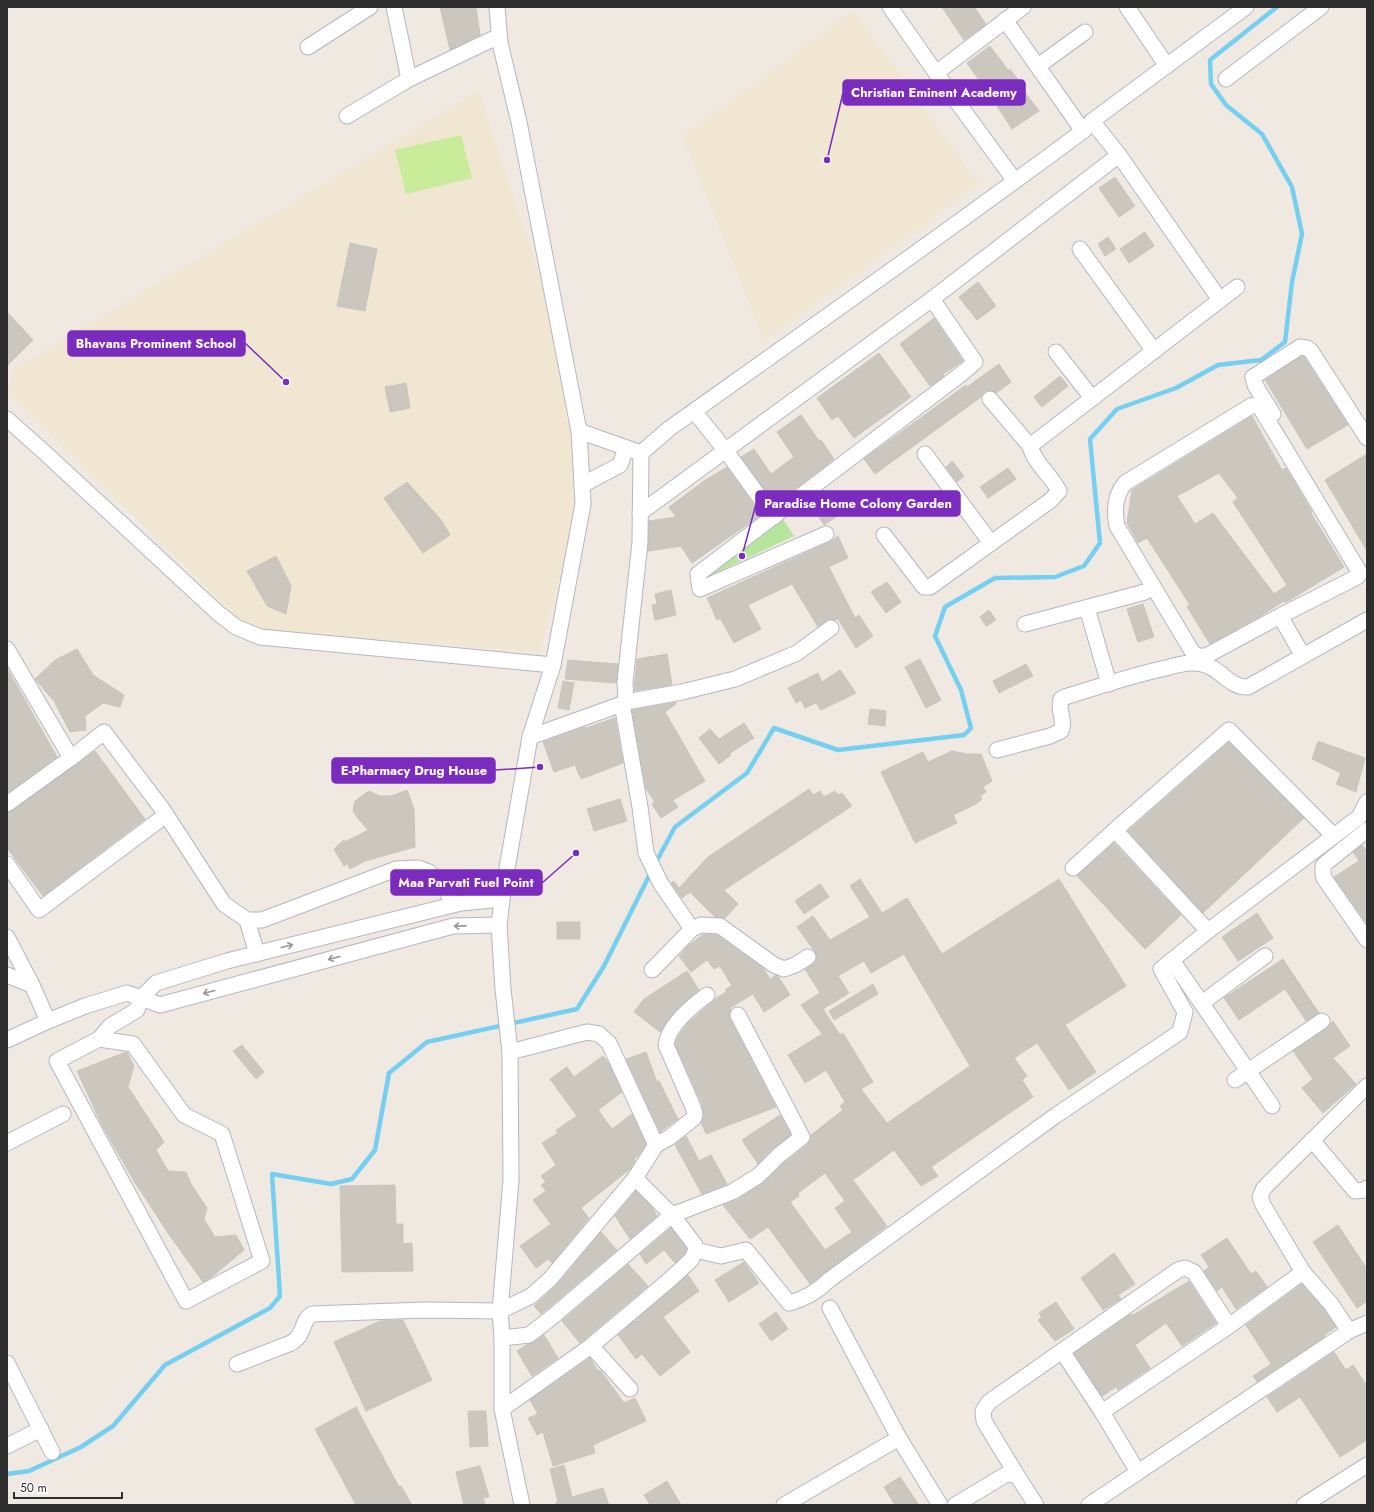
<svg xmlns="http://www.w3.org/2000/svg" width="1374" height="1512" viewBox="0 0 1374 1512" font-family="Jost,sans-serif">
	<rect width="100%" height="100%" fill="#efe9e1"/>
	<g fill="#f0e6d1">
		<path d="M853,11L979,184L764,341L683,136Z"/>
		<path d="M479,91L548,300L581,490L564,565L543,639L541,652L251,629L7,393L13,370Z"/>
	</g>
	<path fill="#b6e59e" d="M781,516L794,536L709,576Z"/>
	<path fill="#c9ec9a" d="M461,135L472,178L406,194L395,150Z"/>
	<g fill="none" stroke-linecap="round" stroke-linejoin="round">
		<g stroke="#75cff0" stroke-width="4.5">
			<path d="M655,864L675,827L747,773L774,728L838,750L964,735L971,728L961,690L935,636L945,607L995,578L1055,577L1084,566L1100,543L1090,439L1117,409L1176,388L1218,365L1261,360L1285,342L1292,282L1302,234L1292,187L1262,134L1226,105L1211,84L1210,60L1277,7"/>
			<path d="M7,1474L29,1471L81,1447L113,1426L165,1365L270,1308L280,1296L272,1174L331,1184L352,1179L375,1150L389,1073L427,1042L577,1009L604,966L651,872"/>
		</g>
	</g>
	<g fill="#cbc7bf" stroke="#cbc5ba" fill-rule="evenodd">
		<path d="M440,7H476L480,35L450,50Z"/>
		<path d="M942,7H974L986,24L964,40Z"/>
		<path d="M990,46L1008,70L1010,69L1022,85L1020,86L1039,111L1012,129L995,103L993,105L981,88L983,86L967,63Z"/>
		<path d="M1115,177L1135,206L1119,217L1099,188Z"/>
		<path d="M1145,232L1154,246L1129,263L1120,249Z"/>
		<path d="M1108,237L1116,249L1105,256L1098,244Z"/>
		<path d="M350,243L377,249L365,311L337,306Z"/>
		<path d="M978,282L996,306L977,320L959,297Z"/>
		<path d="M7,312L33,340L7,366Z"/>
		<path d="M934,318L963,361L943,374L944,376L930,386L900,344Z"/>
		<path d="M879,353L911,397L854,438L838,416L832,420L817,398Z"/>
		<path d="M1302,356L1304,357L1348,425L1307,449L1265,380Z"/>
		<path d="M999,364L1011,382L996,393L989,390L984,392L981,397L875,474L864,459L966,385L967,387Z"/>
		<path d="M1060,376L1068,386L1042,407L1034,397Z"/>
		<path d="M406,383L410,408L390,412L385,387Z"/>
		<path d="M801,415L819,441L821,440L834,459L799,486L774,502L741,457L754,449L771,474L794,457L777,432Z"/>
		<path d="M1252,416L1282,470L1286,468L1312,512L1311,513L1344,567L1285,603L1284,601L1259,617L1210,644L1187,607L1190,605L1147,538L1138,543L1127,523L1132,490ZM1219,473L1238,498L1233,502L1287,585L1274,594L1213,513L1195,524L1177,496Z"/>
		<path d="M1367,454V551L1325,480Z"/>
		<path d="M952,461L964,476L957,482L946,467Z"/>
		<path d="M727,467L761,515L692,563L681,546L648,551L649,521L676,517L669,507L704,481Z"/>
		<path d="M1008,468L1016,479L988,498L980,487Z"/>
		<path d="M407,482L442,521L450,535L423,553L384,498Z"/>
		<path d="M823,490L839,515L824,525L809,501Z"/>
		<path d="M838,536L848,558L829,567L855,618L859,615L873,636L856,648L838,619L835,620L830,619L818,627L792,584L748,605L761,629L734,643L720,618L717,620L707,598L830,542Z"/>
		<path d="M276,556L291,586L286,614L267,606L247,571Z"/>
		<path d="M887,582L901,602L886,613L871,592Z"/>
		<path d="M671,590L676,615L655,620L652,605L657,604L655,594Z"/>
		<path d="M1143,604L1154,637L1138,642L1127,609Z"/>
		<path d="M989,610L996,620L986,626L980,617Z"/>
		<path d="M77,649L93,675L124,695L120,707L103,703L85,716L86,730L70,732L54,701L35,679L55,660Z"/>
		<path d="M667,654L672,685L634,691L637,659Z"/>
		<path d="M920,659L941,700L926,708L905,667Z"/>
		<path d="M568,660L618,664L616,683L565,679Z"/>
		<path d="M1026,664L1033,676L999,693L993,681Z"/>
		<path d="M7,668L57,757L7,793Z"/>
		<path d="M840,670L856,693L821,710L816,703L805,708L801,700L796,703L788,688L818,673L822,682Z"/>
		<path d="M563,681L574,683L569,710L558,708Z"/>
		<path d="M676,702V704L665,712L705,781L673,800L678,807L661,818L652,804L655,802L646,789L632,710Z"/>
		<path d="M870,709L886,711L885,726L868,724Z"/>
		<path d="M615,718L623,763L581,779L575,765L554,772L543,742L585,727L586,728Z"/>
		<path d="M744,723L754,738L730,753L731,755L719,764L699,738L710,729L719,739Z"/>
		<path d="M1318,741L1365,758L1356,792L1336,784L1341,773L1312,759Z"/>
		<path d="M1229,742L1304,818L1203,913L1128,831Z"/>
		<path d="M95,751L145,819L43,896L7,848V813L12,811Z"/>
		<path d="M952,751L967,754H981L992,781L983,787L986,792L980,796L982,799L976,804L953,815L957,823L915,843L881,772L923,752L928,762Z"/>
		<path d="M809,789L813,795L820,791L824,797L835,791L838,795L842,793L852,806L724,890L738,904L725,918L715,917L690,892L682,898L671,883L674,881L679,888L708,857Z"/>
		<path d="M407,790L414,809L415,847L365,861L350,869L347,864L344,866L334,849L344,840L345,842L368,830L357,817L353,811L355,801L369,791L380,796H391Z"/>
		<path d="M620,799L627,821L594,831L587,809Z"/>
		<path d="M1114,843L1181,915L1145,949L1077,876Z"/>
		<path d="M1362,845L1367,852V924L1334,877L1359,861L1353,852Z"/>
		<path d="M860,879L882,913L907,898L942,954L1059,879L1126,986L1065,1025L1096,1072L1069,1090L1037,1043L1014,1058L1027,1076L1022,1080L1033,1097L931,1167L938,1176L921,1186L894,1150L853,1180L887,1226L810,1284L768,1227L750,1239L723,1205L737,1200L764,1182L784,1163L808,1144L810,1140L811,1135L843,1110L840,1106L845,1102L826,1070L805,1083L788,1055L822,1034L801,1005L820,993L805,969L816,962L817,957L816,953L797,927L813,916L830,940L870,917L850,886ZM904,954L970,1066L887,1123L861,1089L873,1082L843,1033L840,1035L823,1009L849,993L838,976L864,961L871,973ZM825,1173L845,1201L835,1208L852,1232L825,1250L790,1202L799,1196L798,1193Z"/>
		<path d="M820,884L829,897L804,914L795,901Z"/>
		<path d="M1257,913L1273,938L1238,961L1222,937Z"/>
		<rect x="557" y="922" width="23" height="17"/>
		<path d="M704,934L717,935L763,968L770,979L776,975L778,976L790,995L764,1012L753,994L730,1008L731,1009L729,1014L730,1019L776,1107L706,1134L701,1122L704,1116L702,1104L675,1044L679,1035L688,1023L715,999L726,992V989L732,986L720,966L714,969L707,960L691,972L679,956L689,945Z"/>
		<path d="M1283,959L1319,1013L1306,1021L1285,989L1239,1020L1224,998Z"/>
		<path d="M687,971L699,990L675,1011L660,1032L634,1012L644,999Z"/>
		<path d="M873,984L878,994L834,1020L829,1011Z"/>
		<path d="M1333,1021L1350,1046L1333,1058L1356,1084L1323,1113L1302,1088L1313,1079L1293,1051L1327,1028Z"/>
		<path d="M242,1045L264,1072L256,1079L233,1051Z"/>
		<path d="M126,1052H127L134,1066L128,1087L164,1142L156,1150L168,1171L186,1172L191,1184L207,1208L204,1219L215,1237L236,1235L244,1250L213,1276L203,1282L170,1236L134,1181L102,1125L77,1071Z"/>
		<path d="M646,1052L657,1082L659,1081L678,1119L660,1132L626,1059Z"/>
		<path d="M603,1056L608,1062L622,1092L598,1110L612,1129L632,1114L646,1144L639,1155L634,1159L635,1161L630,1169L581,1208L589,1218L552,1263L548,1259L536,1268L520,1246L551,1224L533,1200L546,1191L541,1185L546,1182L541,1176L556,1165L542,1143L558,1133L556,1130L577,1116L550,1079L567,1067L574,1077Z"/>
		<path d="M780,1115L791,1135L772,1149L758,1164L742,1140Z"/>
		<path d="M686,1136L699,1161L711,1155L727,1184L702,1194L675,1145Z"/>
		<path d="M395,1185L396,1224H403V1244L412,1243L413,1271L342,1272L340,1186Z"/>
		<path d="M636,1191L652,1207L657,1216L630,1239L615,1216Z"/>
		<path d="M1338,1225L1367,1269V1301L1357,1308L1313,1242Z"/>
		<path d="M671,1228L687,1249L684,1254L675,1263L664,1250L646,1264L640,1254Z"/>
		<path d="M601,1232L617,1250L541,1314L534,1306L557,1285Z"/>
		<path d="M1227,1238L1251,1274L1256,1271L1267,1287L1236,1309L1222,1287L1217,1291L1204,1271L1209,1267L1201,1255Z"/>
		<path d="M1114,1253L1135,1284L1118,1295L1121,1299L1103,1310L1081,1278Z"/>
		<path d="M744,1262L759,1283L729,1302L715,1280Z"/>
		<path d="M628,1264L648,1286L580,1343L562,1321Z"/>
		<path d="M688,1275L699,1291L663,1317L690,1352L660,1376L642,1354L636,1359L618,1335Z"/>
		<path d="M1189,1281L1216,1323L1182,1346L1166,1323L1135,1345L1150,1368L1118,1390L1116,1387L1102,1396L1074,1353L1131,1314L1133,1315Z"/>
		<path d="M1302,1284L1324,1309L1336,1327L1324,1335L1325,1337L1257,1382L1253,1376L1271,1364L1246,1325Z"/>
		<path d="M1056,1302L1074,1329L1055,1341L1038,1320L1042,1318L1039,1313Z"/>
		<path d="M776,1312L788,1329L771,1341L759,1324Z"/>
		<path d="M403,1320L432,1380L366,1411L334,1342L380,1321Z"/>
		<path d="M544,1335L558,1358L532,1376L517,1351L528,1344L534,1342Z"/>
		<path d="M1334,1352L1346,1370L1353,1365L1367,1386V1440L1340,1457L1300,1397L1277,1412L1267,1397Z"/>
		<path d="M590,1358L598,1371L600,1370L624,1403L635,1398L646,1421L593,1445L595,1453L553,1466L543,1432L537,1435L528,1418L538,1414L530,1400Z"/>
		<path d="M356,1407L399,1487L401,1486L412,1505H356L315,1429Z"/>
		<path d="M468,1411H486L488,1446L470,1447Z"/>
		<path d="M564,1465L572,1497L603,1488L609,1505H556V1502H558L550,1469Z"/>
		<path d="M480,1466L489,1497L483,1498L485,1505H464L456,1472Z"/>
		<path d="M900,1477L919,1505H895L884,1487Z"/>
		<path d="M667,1481L681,1505H650L644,1495Z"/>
	</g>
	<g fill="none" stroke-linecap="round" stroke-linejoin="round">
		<g stroke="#b4b7c1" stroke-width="17">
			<g id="minor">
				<path d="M497,7L500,43L519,122L579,431L583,504L553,665L530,737L503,891L499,925L503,989L510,1052L511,1180L500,1311L502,1338V1409L522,1505"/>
				<path d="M890,7L936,73L1015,181"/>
				<path d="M1127,7L1167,66"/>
				<path d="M1005,20L1083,131"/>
				<path d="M308,47L370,7"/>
				<path d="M1038,66L1085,32"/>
				<path d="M936,73L1023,7"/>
				<path d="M409,79L499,36"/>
				<path d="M1226,79L1321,7"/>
				<path d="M347,116L409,79L394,7"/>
				<path d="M1092,121L1119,155L1220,300"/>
				<path d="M1080,249L1154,351"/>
				<path d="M1056,352L1092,398"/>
				<path d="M990,399L1030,446"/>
				<path d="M694,411L726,451L774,517"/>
				<path d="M1273,414L1255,385L1253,377L1300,347L1307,348L1311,351L1367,438"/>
				<path d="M7,419L44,452L218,613L236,627L260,637L553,665"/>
				<path d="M579,431L641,453L670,428C808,330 947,232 1083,131L1092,121L1246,7"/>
				<path d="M641,453L640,542L625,682L626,702L622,704L640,807L646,853L661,884L692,929"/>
				<path d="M925,454L991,543"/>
				<path d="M582,485L620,465L626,448"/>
				<path d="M640,513L932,299L1119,155"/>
				<path d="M826,534L700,589L698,574L965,371L975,362L932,299"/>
				<path d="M884,535L924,587H930L1051,500L1059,491C1051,475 1034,463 1030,446L1237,287"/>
				<path d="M1087,608L1109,684"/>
				<path d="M1280,616L1206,656H1198L1193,653L1117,526C1114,511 1115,495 1125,483L1251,406L1257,405L1261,409L1360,573L1357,577L1280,616L1303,656"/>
				<path d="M1025,624L1145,592"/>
				<path d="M626,702L682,692L735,679L797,653L831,628"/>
				<path d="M530,737L622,704"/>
				<path d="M997,750L1050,736L1061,731C1066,720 1057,711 1061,699L1065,697C1098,687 1132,675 1166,668C1178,665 1190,661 1202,664C1220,667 1229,688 1248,687L1367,620"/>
				<path d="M71,758L104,732L163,810L224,904L247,920H262L396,869L418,868L429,872L448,892L451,905"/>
				<path d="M7,804L71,758L7,649"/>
				<path d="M1115,830L1229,730L1334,836"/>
				<path d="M1367,830L1327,862L1323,866V873L1324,878L1367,940"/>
				<path d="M7,864L39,910L166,815"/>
				<path d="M1073,868L1115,830L1208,931"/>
				<path d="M247,920L257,954"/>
				<path d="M499,925L453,926L160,1005L141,998L156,983L227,961L461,903L502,899"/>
				<path d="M7,937L32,985L48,1021"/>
				<path d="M1172,960L1272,1106"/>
				<path d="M652,970L692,929L701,925L720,926L774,965L784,969L795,965L808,957"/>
				<path d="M7,975L32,985"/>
				<path d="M1202,1003L1265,956"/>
				<path d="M7,1040L48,1021L85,1006L127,993L141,998L137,1010L110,1026L99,1039L133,1044L184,1115L222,1134L262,1261L186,1301L57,1061L99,1039"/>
				<path d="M510,1052L587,1032L599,1034L609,1043L656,1145"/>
				<path d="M1235,1080L1322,1021"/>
				<path d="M1312,1140L1355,1191L1365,1190L1367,1188"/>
				<path d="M7,1143L63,1114"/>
				<path d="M696,1250L721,1256L746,1250L789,1303C805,1299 817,1292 829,1280L1055,1116L1180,1032L1185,1012L1161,969L1208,931L1359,817L1367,802"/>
				<path d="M1303,1272L1263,1205L1260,1197L1264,1188L1367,1086"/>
				<path d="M1349,1331L1367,1323"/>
				<path d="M502,1338L529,1335L551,1318L672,1215L732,1192L758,1176L778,1156L802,1137L738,1015"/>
				<path d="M591,1346L630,1389"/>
				<path d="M7,1363L52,1452"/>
				<path d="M237,1364L291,1343C306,1334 300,1322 312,1314L425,1310L500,1311L531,1296L550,1279L635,1178L656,1145L670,1137L694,1118L695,1114L693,1107L666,1045C668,1026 692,1006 707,995"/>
				<path d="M502,1409L591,1346L667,1282L691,1260L696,1250L695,1245L672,1215L635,1178"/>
				<path d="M1102,1412L1138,1472"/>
				<path d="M899,1438L940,1505"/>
				<path d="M7,1446L41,1429"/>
				<path d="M1018,1477L984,1421L983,1411L989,1402L1062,1351"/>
				<path d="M784,1505L899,1438L830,1308"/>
				<path d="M955,1505L1005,1475L1012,1474L1018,1477L1036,1505"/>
				<path d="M1089,1505L1349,1331L1331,1304L1303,1272L1229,1326L1102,1412L1062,1351L1178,1270L1185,1268L1194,1272L1229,1326"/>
				<path d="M1304,1505L1367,1465"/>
			</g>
		</g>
		<use href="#minor" stroke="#fff" stroke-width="15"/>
	</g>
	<defs><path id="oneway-shaft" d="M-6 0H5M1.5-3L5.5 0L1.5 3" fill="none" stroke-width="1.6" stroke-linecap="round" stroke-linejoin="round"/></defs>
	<g stroke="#969696">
		<use href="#oneway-shaft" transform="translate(460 926) rotate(179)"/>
		<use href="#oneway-shaft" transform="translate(287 946) rotate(-14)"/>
		<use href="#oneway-shaft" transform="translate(334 958) rotate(165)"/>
		<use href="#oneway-shaft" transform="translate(209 992) rotate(165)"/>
	</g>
	<path fill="none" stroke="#7b2cbf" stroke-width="1.5" d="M827 160L843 93M286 382L245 343M742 556L756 504M540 767L495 770M576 853L542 883"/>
	<g fill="#7b2cbf" stroke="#fff" stroke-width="1.5">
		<circle cx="827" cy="160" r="4"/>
		<circle cx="286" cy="382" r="4"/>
		<circle cx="742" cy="556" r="4"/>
		<circle cx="540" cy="767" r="4"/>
		<circle cx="576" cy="853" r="4"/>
	</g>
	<g fill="#7b2cbf" stroke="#7b2cbf" stroke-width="1.5">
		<rect x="843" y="80" width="182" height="25" rx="4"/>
		<rect x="68" y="331" width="177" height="25" rx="4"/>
		<rect x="756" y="491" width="204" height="25" rx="4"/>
		<rect x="332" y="758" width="163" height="25" rx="4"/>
		<rect x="391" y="870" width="151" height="25" rx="4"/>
	</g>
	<g font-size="13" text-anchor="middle" font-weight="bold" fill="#fff">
		<text x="934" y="97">Christian Eminent Academy</text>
		<text x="156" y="348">Bhavans Prominent School</text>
		<text x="858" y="508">Paradise Home Colony Garden</text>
		<text x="414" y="775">E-Pharmacy Drug House</text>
		<text x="466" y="887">Maa Parvati Fuel Point</text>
	</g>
	<rect width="1374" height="1512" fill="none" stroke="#2e2e2e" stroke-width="16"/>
	<path d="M14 1492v6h108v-6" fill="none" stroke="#2e2e2e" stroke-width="2"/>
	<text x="20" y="1492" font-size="12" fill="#2e2e2e" stroke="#ffffff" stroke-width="3" paint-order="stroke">50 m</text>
</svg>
